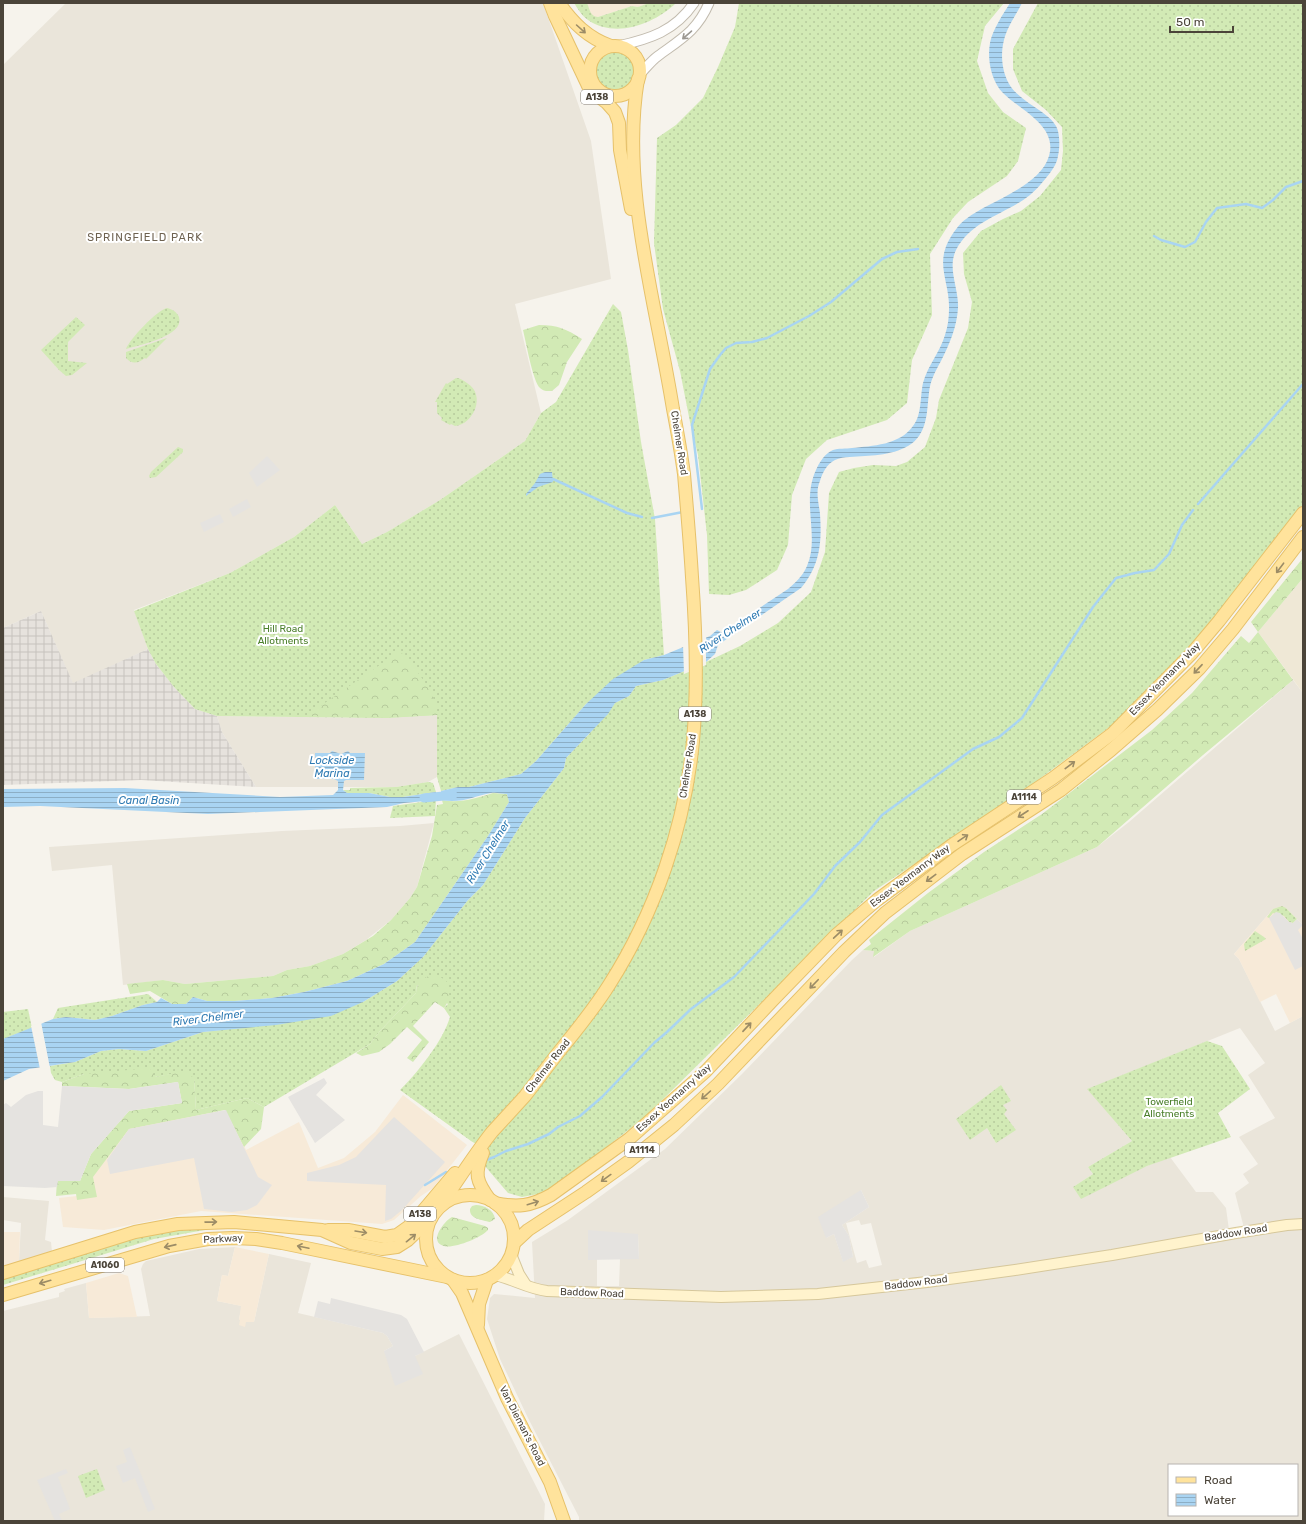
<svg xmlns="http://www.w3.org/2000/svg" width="1306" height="1524" viewBox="0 0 1306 1524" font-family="Rubik,sans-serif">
	<defs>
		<pattern id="industrial-grid" width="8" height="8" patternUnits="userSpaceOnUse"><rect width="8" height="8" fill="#e6e2dd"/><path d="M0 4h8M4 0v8" fill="none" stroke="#c7c3be"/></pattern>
		<pattern id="grass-dots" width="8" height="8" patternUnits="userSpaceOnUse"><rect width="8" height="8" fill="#d2eab5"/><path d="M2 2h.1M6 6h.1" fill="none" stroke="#b6ca9c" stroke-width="1.8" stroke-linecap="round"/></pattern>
		<pattern id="forest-crowns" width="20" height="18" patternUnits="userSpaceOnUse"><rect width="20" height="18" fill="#d2eab5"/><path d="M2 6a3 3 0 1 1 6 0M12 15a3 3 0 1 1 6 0" fill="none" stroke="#b6ca9c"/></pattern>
		<pattern id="water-rules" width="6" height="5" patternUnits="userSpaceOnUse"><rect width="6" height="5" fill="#a9d4f2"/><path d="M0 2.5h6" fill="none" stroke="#8caec5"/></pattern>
	</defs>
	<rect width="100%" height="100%" fill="#f6f3ec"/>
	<g fill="#eae5da" fill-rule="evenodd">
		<path d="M66,3H543L591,141L611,279L515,304L541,413L525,441L440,500L387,532L362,544L335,505L294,537L230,573L134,610L148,649L73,684L41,611L3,628V65Z"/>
		<path d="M1293,680L1303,693V925L1286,908L1273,909L1234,954L1239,959L1275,1031L1303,1016V1521H579V1517L528,1418L500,1359L487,1319L490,1298L494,1294L535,1298L532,1242L568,1220L665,1149L742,1074L852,960L863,950L875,951L874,957L910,931L1097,847L1129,822ZM1240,1028L1265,1063L1248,1075L1275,1118L1239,1137L1258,1164L1243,1174L1249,1183L1235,1193L1244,1228L1229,1230L1226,1208L1213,1192H1196L1170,1157L1147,1166L1073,1187L1093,1174L1088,1167L1132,1141L1088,1089ZM1001,1085L1003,1113L996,1143L987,1128ZM861,1190L869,1207L842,1225L849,1236L853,1257L843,1261L834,1234L826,1238ZM859,1220L861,1225L871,1223L882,1265L869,1268L866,1260L857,1263L846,1223ZM638,1234L639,1259H620L619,1286H597V1259ZM1169,1465H1297V1515H1169Z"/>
		<path d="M438,715L437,777L428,782L396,787H256L222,732L217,716L386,718Z"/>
		<path d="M434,823L417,887L410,898L391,920L366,940L343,954L310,966L287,970L273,976L185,984L163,980L123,985L112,865L52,871L49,847L282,831L400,826Z"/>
		<path d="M3,1197L49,1201L45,1240L51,1242L52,1252L19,1262L21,1223L3,1220Z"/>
		<path d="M235,1247L228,1276L222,1275L217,1301L242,1306L239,1319L240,1320L254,1322L269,1254L311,1263L298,1313L383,1333L387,1336L393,1346L384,1351L415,1356L459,1334L545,1504L544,1521H3V1311L59,1297V1293L65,1291L64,1289L86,1283L89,1318L150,1316L141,1269L143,1264L146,1261L199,1249Z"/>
	</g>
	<g fill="#f7ead8">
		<path d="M585,3H649L638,7L632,6L598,17H594L591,14Z"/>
		<path d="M1282,906L1286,908L1303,925V1016L1290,1023L1276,994L1260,1002L1239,959L1234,954L1273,909Z"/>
		<path d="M403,1095L467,1145L433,1188L421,1196L394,1220L382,1224L201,1211L104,1230L63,1227L59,1198L94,1194L92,1176L128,1127L229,1110L246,1150L299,1122L318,1168L344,1158L375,1132Z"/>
		<path d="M3,1232H20L19,1262L3,1267Z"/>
		<path d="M235,1247L269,1254L254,1322H246L245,1327L239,1325L240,1320H239L241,1306L217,1301L222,1275L228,1276Z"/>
		<path d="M119,1273L128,1276L137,1317L89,1318L86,1283Z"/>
	</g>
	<path fill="url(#industrial-grid)" d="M41,611L73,683L148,649L156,664L174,687L195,709L217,716L222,732L256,787L141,780L3,785V628Z"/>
	<path fill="#efe8d6" d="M1303,578V693L1258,632Z"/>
	<g fill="url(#grass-dots)">
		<path d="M574,3H587C590,10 590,16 598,17L632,6L638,7L649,3H676C654,24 616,39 588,20C582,16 578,9 574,3Z"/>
		<path d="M739,3H1004L985,26L977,61L988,93L1003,112L1026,128L1018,161L1007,176L968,202L953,218L930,254L932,315L912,360L907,403L887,420L827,440L806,459L792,495L788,545L777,570L746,590L729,595L709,594L707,535L698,455L690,422L680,371L663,309L654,243L657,138L676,125L703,98L718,67L735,27Z"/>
		<path d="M1038,3H1303V506L1214,622L1115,723L1019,794L874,891L645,1117L558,1185L538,1194L522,1197L508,1193L484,1165L488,1151L471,1141L400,1090C418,1072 443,1041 450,1017L444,1008L448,1004L417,985L416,993L380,1031L370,1044L264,1107L247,1098L196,1110L194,1079L185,1072L155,1077L84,1074L62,1082L55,1080L51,1073L50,1066L75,1062L101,1051L119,1049L146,1051L203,1032L238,1028L363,1002L397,981L423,957L468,900L483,885L525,818L564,768L566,758L589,734L615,703L629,696L636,686L663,680L706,662L740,646L778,623L811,592L825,552L829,493L839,472L854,468L873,465L896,466L907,462L925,447L936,418L939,400L968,328L972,302L964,274L963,253L981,231L1003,219L1021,211L1040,196L1061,170L1063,151L1062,127L1046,110L1022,91L1013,69V49Z"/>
		<circle cx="615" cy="71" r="19"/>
		<path d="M613,304L621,312L628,350L641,442L655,519L664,655L644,660L586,704L536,761L521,774L469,787H458L441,791L437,777V715L386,718L217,716L195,709L174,687L156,664L148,649L134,611L230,573L294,537L335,505L362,544L387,532L440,500L525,441L541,413L556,402Z"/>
		<path d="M167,308C172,309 177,312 179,317C185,336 139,345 126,349C129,340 157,310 167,308Z"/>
		<path d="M76,317L85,325L68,342V361L87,363L72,375L66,376L59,370L41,350Z"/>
		<path d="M167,338L146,359L145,358C139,363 132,365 126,358V352Z"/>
		<path d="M456,378C460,378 463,380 467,383C487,395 473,425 455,426L451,424L450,425L441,420L442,418L437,413V402H435L446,383L447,384Z"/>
		<path d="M178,447L183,449V452L156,477L150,478L149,476L151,472Z"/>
		<path d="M428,782L433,783L436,792L403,797H390L369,793H347L343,790H350V788L396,787Z"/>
		<path d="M436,800L435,816L390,818L393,806Z"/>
		<path d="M1282,906L1286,908L1297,919L1293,923L1289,922L1284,916L1273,913L1269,918L1267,917L1273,909Z"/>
		<path d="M1255,931L1264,937L1266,939L1245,951L1244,944Z"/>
		<path d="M148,994L157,1002L143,1005L112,1016L95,1020L66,1017L53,1019L58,1008Z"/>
		<path d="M28,1009L32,1028L3,1039V1012Z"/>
		<path d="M1207,1041L1222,1046L1250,1089L1218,1113L1231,1137L1147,1166L1081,1199L1073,1187L1093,1174L1088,1167L1132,1141L1087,1089Z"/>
		<path d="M1001,1085L1011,1101L1003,1105L1007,1110L1004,1114L1016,1130L996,1143L987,1128L970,1140L956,1119Z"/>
		<path d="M205,1227V1230L154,1239L3,1285V1278L155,1233Z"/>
		<path d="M97,1469L105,1490L86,1498L78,1476Z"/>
	</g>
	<g fill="url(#forest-crowns)">
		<path d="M539,325C558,325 566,329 582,339L567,362L559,385L552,391C548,391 544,392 540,388C533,382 526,342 523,330Z"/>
		<path d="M1303,558V578L1258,632L1293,680L1203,755L1097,847L910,931L873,957L874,951L863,950L871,944L869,940L928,893L984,852L1042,814L1152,730L1192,693L1241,636L1249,643L1258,632L1251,622Z"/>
		<path d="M400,651L416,670L431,691L438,715L386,718L306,716Z"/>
		<path d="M493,793L507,794L509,802L488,836L415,942L384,964L347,981L304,992L272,998L235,1001H207L193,997L186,1004H172L150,991L130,994L127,984L163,980L185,984L273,976L287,970L310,966L343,954L373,936L391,920L410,898L417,887L432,836L437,805L443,804L442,800C459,804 477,798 493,793Z"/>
		<path d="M429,976H439C442,978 445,980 447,982C451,990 449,1002 444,1008L435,1002L413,1026L429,1042L413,1062L407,1058L422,1040L407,1027L390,1044L379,1052L362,1056L356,1053L370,1044L380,1031L416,993C417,983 420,980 429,976Z"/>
		<path d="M150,1068L155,1077L185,1071L194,1078L196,1110L247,1098L264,1107L261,1129L244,1147L225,1110L129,1129L93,1177L97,1197L77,1200L76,1194L56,1196L57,1181H80L91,1154L129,1111L182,1103L178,1082L129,1089L62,1086V1082L84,1074Z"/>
		<path d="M476,1205C484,1205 494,1210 495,1219L490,1222C482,1220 469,1219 470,1209L472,1206Z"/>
		<path d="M452,1217L485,1226L488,1228V1230C481,1238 453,1249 444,1246C428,1242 444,1221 452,1217Z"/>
	</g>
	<g fill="#e5e3e0">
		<path d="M267,456L280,470L257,487L249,473Z"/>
		<path d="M247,499L251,507L233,517L229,509Z"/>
		<path d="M220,514L224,522L204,532L200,523Z"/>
		<path d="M1276,912L1280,913L1289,922L1293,923L1297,919L1303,925L1298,930L1303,939V966L1295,970L1269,918Z"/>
		<path d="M324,1078L327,1083L316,1095L345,1120L315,1143L288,1097Z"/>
		<path d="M178,1082L182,1103L129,1111L91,1154L80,1181H58L57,1187L45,1188L3,1186V1105L6,1103L11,1107L26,1095L38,1091H43V1125L58,1127L62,1086L129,1089Z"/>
		<path d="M226,1110L258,1177L272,1185L257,1205L247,1210L232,1212L204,1209L194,1158L110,1174L107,1160L129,1129Z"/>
		<path d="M394,1117L445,1162L402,1210L391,1219L385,1221L386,1185L307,1181V1173L339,1165L356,1157Z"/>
		<path d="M861,1190L869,1207L842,1225L849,1236L853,1257L843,1262L834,1234L826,1238L818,1217Z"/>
		<path d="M588,1230L638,1234L639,1259L588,1260Z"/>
		<path d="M331,1298L401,1315L407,1319L424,1352L415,1356L423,1374L395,1386L384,1351L393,1346L387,1336L383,1333L314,1317L318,1301L330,1304Z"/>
		<path d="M130,1447L155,1509L148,1512L135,1478L123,1483L116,1466L127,1462L123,1450Z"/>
		<path d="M66,1469L68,1473L58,1477L70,1509L59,1514L62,1521H55L37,1480Z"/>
	</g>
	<g fill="url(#water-rules)">
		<path d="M1010,3H1022C1016,15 1007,27 1004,40C1000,55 1002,74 1011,87C1016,94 1024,99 1030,104C1039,110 1051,117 1056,126C1060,133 1060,148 1058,156C1057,164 1051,172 1046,178C1041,184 1036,190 1030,195C1006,214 971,220 956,250C947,269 959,288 958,308C957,327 949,345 941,361C935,372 930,381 929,393C927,407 928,423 919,436C908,452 883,455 865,456C855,457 844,456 835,460C827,464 822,473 820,481C815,492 819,503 820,514C822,543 820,565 801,588L718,645L715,654L706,662L663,680L636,686L629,696L615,703L608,714L566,758L564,768L525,818L483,885L468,900L423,957L397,981L363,1002L331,1016L276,1025L203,1032L146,1051L119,1049L101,1051L75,1062L29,1069L3,1081V1039L53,1019L66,1017L95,1020L112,1016L143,1005L157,1002L161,998L172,1004H186L193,997L207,1001H235L272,998L304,992L347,981L384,964L415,942L488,836L509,802L507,794C502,794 496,792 491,793C475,796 460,804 442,800L441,791L458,787H469L521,774L536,761L586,704L613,679L644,660L664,655L710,636L717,630L723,633L728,632L734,625L788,589C795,583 803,576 807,566C820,537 801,502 816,470C819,463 825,453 833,450C838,448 846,449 852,448C872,446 900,445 913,426C922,415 920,396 923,383C928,365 940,352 945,335C948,326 949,317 949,309C950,284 936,266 948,242C952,234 959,224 966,219C989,201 1040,187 1049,156C1058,126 1020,110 1003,93C991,81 987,59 990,43C992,31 1003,14 1010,3Z"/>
		<path d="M545,472H552L553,482L538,487L526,496V494L535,483L540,474Z"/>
		<path d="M332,751L341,754L348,751L350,753H365L364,780H346L344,781L343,790L347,793H369L390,797H403L436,792V800L404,803L387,807L208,814L40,806L3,807V789L125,788L280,797L333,795L338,790V781L334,779H315V753H330Z"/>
	</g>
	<g fill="#f6f3ec">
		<path d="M706,636V665L684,674L683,645Z"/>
		<path d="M41,1022L50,1068L40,1069L31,1026Z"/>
	</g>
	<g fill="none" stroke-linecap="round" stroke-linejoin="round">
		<g stroke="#a9d4f2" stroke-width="2.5">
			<path d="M1154,236L1161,240L1185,247L1195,242L1206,222L1217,208L1246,204L1262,208L1273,200L1286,187L1303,181"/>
			<path d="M553,479L627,513L642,517"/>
			<path d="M1198,504L1303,384"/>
			<path d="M702,509L692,425L710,369L720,355L726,348L736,343L752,342L767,338L809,316L831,302L882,259L897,252L918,249"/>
			<path d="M652,518L683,512"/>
			<path d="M484,1161L494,1157L506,1151L528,1144L549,1134L558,1127L580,1116L602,1097L654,1043L667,1032L691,1009L734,977L814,894L835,866L860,842L882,815L973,749L999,737L1022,718L1093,607L1116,578L1135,573L1154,570L1169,554L1182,525L1193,510"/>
			<path d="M425,1185L446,1172"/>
		</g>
		<path stroke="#a9d4f2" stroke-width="9" d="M424,798L453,795"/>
		<g stroke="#c2bbae" stroke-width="11">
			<g id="tertiary">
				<path d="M618,46C650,39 675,31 694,3"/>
				<path d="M640,74C646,68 651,61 658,56C681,39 697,31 709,3"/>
			</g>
		</g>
		<g stroke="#d6c79b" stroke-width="12">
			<g id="secondary">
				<path d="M511,1254L519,1274L526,1285"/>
				<path d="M495,1275C513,1279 529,1289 547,1291L721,1297L818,1294L927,1282L1015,1270L1112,1255L1236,1233L1287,1225L1303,1224"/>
			</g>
		</g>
		<g stroke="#e6c16a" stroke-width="14">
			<g id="primary">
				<path d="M550,3L555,16L590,90L607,103L615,112L619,123L620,150L631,209"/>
				<path d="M559,3C573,23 588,38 611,46"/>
				<circle cx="615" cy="71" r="25"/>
				<path d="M483,1153C474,1174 476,1181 490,1200"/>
				<circle cx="470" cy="1239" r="44"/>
				<path d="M495,1203C518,1208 531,1206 551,1195L629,1139L706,1071L773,1000L836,935L877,900L952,845L1053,778L1113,733L1192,653L1219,621L1303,513"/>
				<path d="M440,1206C457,1182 473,1156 492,1132C503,1120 514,1108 525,1096C536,1082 547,1067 558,1053C576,1031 594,1009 609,985C655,913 685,826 693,741C698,686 696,631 692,577C690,543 687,509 684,474C681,452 677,430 673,409C656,302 620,186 638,79"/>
				<path d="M328,1230H348L385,1237L397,1235L411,1225L455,1173"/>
				<path d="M514,1243L528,1230L586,1192L628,1162L674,1125L718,1084L844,952L885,913L962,854L1061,790L1111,750L1157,710L1199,669L1233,629L1303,537"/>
				<path d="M3,1273L135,1232L178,1224L234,1222L322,1230L351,1243L382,1249L397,1247L408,1240L431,1218"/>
				<path d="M453,1280L462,1293L507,1398L550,1482L564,1521"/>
				<path d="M3,1295L169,1246L208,1239L233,1238L256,1239L282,1243L447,1277"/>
				<path d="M478,1325L479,1304L487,1280"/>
			</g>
		</g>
		<use href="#tertiary" stroke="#fff" stroke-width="9"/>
		<use href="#secondary" stroke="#fff3cd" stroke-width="10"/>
		<use href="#primary" stroke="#ffe39c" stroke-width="12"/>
	</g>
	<defs><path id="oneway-shaft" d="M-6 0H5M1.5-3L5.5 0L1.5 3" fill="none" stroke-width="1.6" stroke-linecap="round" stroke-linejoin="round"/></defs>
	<g stroke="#9c8c66">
		<use href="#oneway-shaft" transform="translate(581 29) rotate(42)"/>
		<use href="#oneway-shaft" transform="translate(1280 568) rotate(127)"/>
		<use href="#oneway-shaft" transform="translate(1198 669) rotate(133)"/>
		<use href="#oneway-shaft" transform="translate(1070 765) rotate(-37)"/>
		<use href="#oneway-shaft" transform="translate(1023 814) rotate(147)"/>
		<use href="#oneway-shaft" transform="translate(963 838) rotate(-34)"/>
		<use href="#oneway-shaft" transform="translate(931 878) rotate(143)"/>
		<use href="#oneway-shaft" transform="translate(838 934) rotate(-43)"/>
		<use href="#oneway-shaft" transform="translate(814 984) rotate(134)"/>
		<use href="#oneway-shaft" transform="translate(747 1027) rotate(-47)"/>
		<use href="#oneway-shaft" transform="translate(706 1095) rotate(138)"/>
		<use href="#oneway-shaft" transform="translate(606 1178) rotate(144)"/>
		<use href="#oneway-shaft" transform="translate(533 1203) rotate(-17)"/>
		<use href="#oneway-shaft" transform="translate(211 1222) rotate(-1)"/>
		<use href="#oneway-shaft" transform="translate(361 1232) rotate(9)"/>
		<use href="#oneway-shaft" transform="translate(411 1238) rotate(-39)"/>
		<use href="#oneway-shaft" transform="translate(170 1246) rotate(167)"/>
		<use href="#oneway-shaft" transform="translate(303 1247) rotate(-168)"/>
		<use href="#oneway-shaft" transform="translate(45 1282) rotate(164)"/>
	</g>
	<use stroke="#9c9892" href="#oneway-shaft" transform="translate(687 35) rotate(139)"/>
	<g text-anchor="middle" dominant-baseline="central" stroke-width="4" stroke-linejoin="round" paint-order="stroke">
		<g fill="#fff" stroke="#817c74" stroke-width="1">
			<rect x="581" y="90" width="32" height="14" rx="3"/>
			<rect x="679" y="707" width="32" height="14" rx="3"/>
			<rect x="1007" y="790" width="34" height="14" rx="3"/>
			<rect x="625" y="1143" width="34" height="14" rx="3"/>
			<rect x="404" y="1207" width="32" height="14" rx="3"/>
			<rect x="86" y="1258" width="38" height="14" rx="3"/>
		</g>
		<g font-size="9" font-weight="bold" fill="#4b4439">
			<text x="597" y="97">A138</text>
			<text x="695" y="714">A138</text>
			<text x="1024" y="797">A1114</text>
			<text x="642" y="1150">A1114</text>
			<text x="420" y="1214">A138</text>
			<text x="105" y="1265">A1060</text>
		</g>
		<g font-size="10" fill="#4b4439" stroke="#fff">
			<text transform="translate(679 443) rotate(81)">Chelmer Road</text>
			<text transform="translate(1165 679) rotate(-46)">Essex Yeomanry Way</text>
			<text transform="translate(688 766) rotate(-81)">Chelmer Road</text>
			<text transform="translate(910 876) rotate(-37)">Essex Yeomanry Way</text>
			<text transform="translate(548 1066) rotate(-52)">Chelmer Road</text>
			<text transform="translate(674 1098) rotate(-42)">Essex Yeomanry Way</text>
			<text transform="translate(1236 1233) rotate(-9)">Baddow Road</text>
			<text transform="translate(223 1239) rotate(-3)">Parkway</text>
			<text transform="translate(916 1283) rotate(-7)">Baddow Road</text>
			<text transform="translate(592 1293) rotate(2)">Baddow Road</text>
			<text transform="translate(522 1426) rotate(63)">Van Dieman's Road</text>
		</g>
		<g font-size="10" fill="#4a7f2a" stroke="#fff">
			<text x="283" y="629">Hill Road<tspan x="283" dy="12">Allotments</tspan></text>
			<text x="1169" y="1102">Towerfield<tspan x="1169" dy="12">Allotments</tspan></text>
		</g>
		<g font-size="11" letter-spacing="1" fill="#6e6250" stroke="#fff">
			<text x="145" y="237">SPRINGFIELD PARK</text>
		</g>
		<g font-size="11" font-style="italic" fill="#2e7ab2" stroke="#fff">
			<text transform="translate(730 631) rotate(-33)">River Chelmer</text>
			<text x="332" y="760">Lockside<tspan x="332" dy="13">Marina</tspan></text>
			<text x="149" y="800">Canal Basin</text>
			<text transform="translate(488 852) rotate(-58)">River Chelmer</text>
			<text transform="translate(208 1018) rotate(-7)">River Chelmer</text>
		</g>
	</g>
	<rect width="1306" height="1524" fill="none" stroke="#4b4439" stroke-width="8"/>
	<rect x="1168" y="1464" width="130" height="52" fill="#ffffff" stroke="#b7b4b0"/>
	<rect x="1176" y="1477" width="20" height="6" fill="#ffe39c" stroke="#b7b4b0"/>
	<text x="1204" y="1484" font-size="12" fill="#4b4439">Road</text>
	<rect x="1176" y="1494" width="20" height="12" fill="url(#water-rules)" stroke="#b7b4b0"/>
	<text x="1204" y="1504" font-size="12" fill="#4b4439">Water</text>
	<path d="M1170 26v6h63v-6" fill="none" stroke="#4b4439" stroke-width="2"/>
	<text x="1176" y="26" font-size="12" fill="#4b4439" stroke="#ffffff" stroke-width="3" paint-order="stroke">50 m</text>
</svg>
